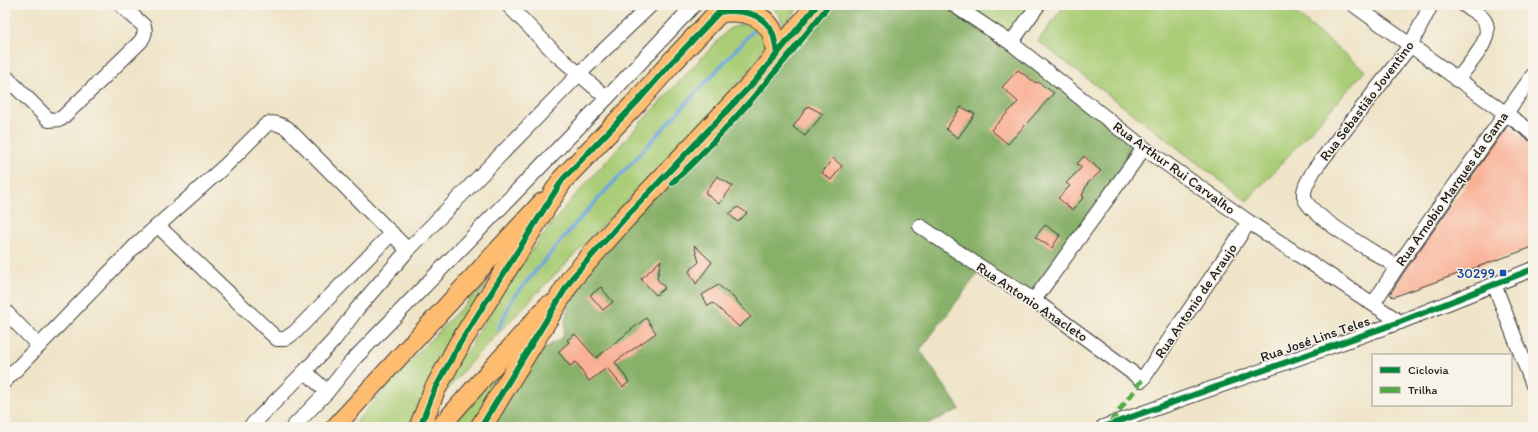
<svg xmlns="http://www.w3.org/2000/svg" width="1538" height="432" viewBox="0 0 1538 432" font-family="Itim,sans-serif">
	<rect width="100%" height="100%" fill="#f7f3e8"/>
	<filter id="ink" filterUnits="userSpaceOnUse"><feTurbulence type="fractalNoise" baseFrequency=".025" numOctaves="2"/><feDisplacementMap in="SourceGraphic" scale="8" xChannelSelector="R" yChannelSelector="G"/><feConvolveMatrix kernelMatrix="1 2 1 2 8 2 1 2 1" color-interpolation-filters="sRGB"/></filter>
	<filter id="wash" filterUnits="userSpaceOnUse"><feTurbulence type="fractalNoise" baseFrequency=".012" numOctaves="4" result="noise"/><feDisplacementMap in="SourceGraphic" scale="16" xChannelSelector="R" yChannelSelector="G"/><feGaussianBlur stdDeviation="0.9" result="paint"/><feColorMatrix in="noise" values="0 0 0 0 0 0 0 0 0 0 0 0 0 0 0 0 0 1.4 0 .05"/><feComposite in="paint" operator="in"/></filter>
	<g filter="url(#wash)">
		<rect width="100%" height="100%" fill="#efe4c8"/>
		<g fill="#aacd77" stroke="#63744a">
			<path d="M767,5H800L784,27C780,17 777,9 767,5Z"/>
			<path d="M965,5H1031L1010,35Z"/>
			<path d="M1065,5H1286L1365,71L1247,201L1038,41Z"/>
			<path d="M751,21L757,24L766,43L757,61L726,99L473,359L416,427H352L394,378L490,278L441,360L467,353L484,321L515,274L539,240L566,206L644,119L729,29Z"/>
			<path d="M513,352L473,427H452Z"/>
		</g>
		<path fill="#87b068" stroke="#526642" d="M813,5H954L1144,148L1034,298L982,268L920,350L960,409L920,427H481L519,365L563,337L572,278Z"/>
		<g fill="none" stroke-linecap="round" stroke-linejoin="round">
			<g stroke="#6ea6dd" stroke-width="3.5">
				<path d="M776,7L778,5"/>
				<path d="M498,329L513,298L576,223L754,30"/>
			</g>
		</g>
		<g id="blocks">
			<g fill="#f9b094">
				<path d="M1018,70L1036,83L1038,82L1054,93L1008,144L991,130L1018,102L1002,87Z"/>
				<path d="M808,106L823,114L805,136L793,127Z"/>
				<path d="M961,107L975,114L958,138L946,129Z"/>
				<path d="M1508,125L1528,140L1533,141V247L1393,297L1390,294L1404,272Z"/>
				<path d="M1084,156L1101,171L1087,184L1082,196L1084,197L1072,210L1058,198L1070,186L1066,183L1082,167L1077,164Z"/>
				<path d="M833,158L842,166L831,180L822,173Z"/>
				<path d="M717,176L733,186L719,204L705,193Z"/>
				<path d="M738,207L747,213L738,222L729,214Z"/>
				<path d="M1045,225L1060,235L1052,248L1035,237Z"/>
				<path d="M694,245L712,262L696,284L689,271L699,262Z"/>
				<path d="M661,260L657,279L665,288L656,295L641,279Z"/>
				<path d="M718,285L733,297L751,317L739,327L713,303L708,306L702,295Z"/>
				<path d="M601,287L613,302L603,310L590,295Z"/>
				<path d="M646,318L656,333L615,362L629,382L623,387L607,368L589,381L576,362L570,366L558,352L569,342L567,340L575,334L596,358Z"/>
			</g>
		</g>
	</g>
	<g filter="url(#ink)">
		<use href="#blocks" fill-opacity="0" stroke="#3c3a36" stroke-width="1"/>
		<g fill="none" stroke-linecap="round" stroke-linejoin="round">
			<g stroke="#3c3a36" stroke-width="16">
				<g id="minor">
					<path d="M508,5L556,54L607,98"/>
					<path d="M954,5L1011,43L1144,148L1249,222L1400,322"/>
					<path d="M1354,5L1533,133"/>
					<path d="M1011,43L1038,5"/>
					<path d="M5,76L49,120L61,119L141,41C144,36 146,32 144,26L121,5"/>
					<path d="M1457,80C1467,66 1496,38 1484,20C1480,14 1470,9 1464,5"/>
					<path d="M158,226L277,339H285L295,332L392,233"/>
					<path d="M920,226L976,264L1034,300L1142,380L1249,222"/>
					<path d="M1397,267C1380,255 1306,215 1304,196C1303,187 1310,178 1314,170L1410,46L1431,5"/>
					<path d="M1494,284L1533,385"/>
					<path d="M1034,300L1144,148"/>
					<path d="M1373,304L1397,267L1533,75"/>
					<path d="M5,311L39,346"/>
					<path d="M5,381L137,244L226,165L267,124C275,122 279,124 287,128L408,250"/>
					<path d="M327,392L305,371L334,340L357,309L408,250L579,74L651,5"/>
					<path d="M250,427L305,371"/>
					<path d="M293,427L327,392L352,361L607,98L694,5"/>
					<path d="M1103,427L1400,322L1533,269"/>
				</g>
			</g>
			<g stroke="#3c3a36" stroke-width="20">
				<g id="major">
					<path d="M335,427L542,202"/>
					<path d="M440,427L548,305"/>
				</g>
			</g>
			<g stroke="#3c3a36" stroke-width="23">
				<g id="highway">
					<path d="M719,12C739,9 764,12 773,34C775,40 776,48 777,55"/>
					<path d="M420,427L434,391L460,343L563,179L637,102L672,62L726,5"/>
					<path d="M481,427L572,278L625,218L755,81L817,5"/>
				</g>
			</g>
			<use href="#minor" stroke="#fff" stroke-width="14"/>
			<use href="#major" stroke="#febc70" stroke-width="18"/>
			<use href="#highway" stroke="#febc70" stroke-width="21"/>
			<path stroke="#52a943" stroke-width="5" stroke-dasharray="10 5" stroke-linecap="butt" d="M1110,423L1142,380"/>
			<g stroke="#f7f3e8" stroke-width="8">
				<g id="cycleway">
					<path d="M719,12C739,9 764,12 773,34C775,40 776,48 777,55"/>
					<path d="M672,183C730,128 780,68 829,5"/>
					<path d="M420,427L434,391L460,343L563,179L637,102L672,62L726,5"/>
					<path d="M481,427L572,278L625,218L755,81L817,5"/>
					<path d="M1103,427L1400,322L1533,269"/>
				</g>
			</g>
			<use href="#cycleway" stroke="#00873e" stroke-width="6"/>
		</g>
	</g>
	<rect fill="#1a4fb4" stroke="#f7f3e8" stroke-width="1.5" x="1499" y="269" width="8" height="8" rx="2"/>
	<g text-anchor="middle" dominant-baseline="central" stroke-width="3" stroke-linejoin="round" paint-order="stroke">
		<g font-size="14" fill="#1c1c1c" stroke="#f7f3e8">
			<text transform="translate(1367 101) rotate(-53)">Rua Sebastião Joventino</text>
			<text transform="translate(1174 168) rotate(36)">Rua Arthur Rui Carvalho</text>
			<text transform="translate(1452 189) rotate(-55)">Rua Arnobio Marques da Gama</text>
			<text transform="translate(1196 301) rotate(-56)">Rua Antonio de Araujo</text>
			<text transform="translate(1032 302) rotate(34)">Rua Antonio Anacleto</text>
			<text transform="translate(1315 339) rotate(-19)">Rua José Lins Teles</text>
		</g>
		<g font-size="14" fill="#164399" stroke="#f7f3e8" text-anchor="end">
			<text x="1495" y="273">30299</text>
		</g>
	</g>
	<rect width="1538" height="432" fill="none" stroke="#f7f3e8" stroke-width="20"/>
	<rect x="1372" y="354" width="140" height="52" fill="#f7f3e8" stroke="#9f9d96"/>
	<rect x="1380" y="367" width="20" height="6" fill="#00873e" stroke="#9f9d96"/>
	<text x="1408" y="374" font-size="12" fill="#1c1c1c">Ciclovia</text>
	<rect x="1380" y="387" width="20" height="6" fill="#52a943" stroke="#9f9d96"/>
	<text x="1408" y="394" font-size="12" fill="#1c1c1c">Trilha</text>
</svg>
